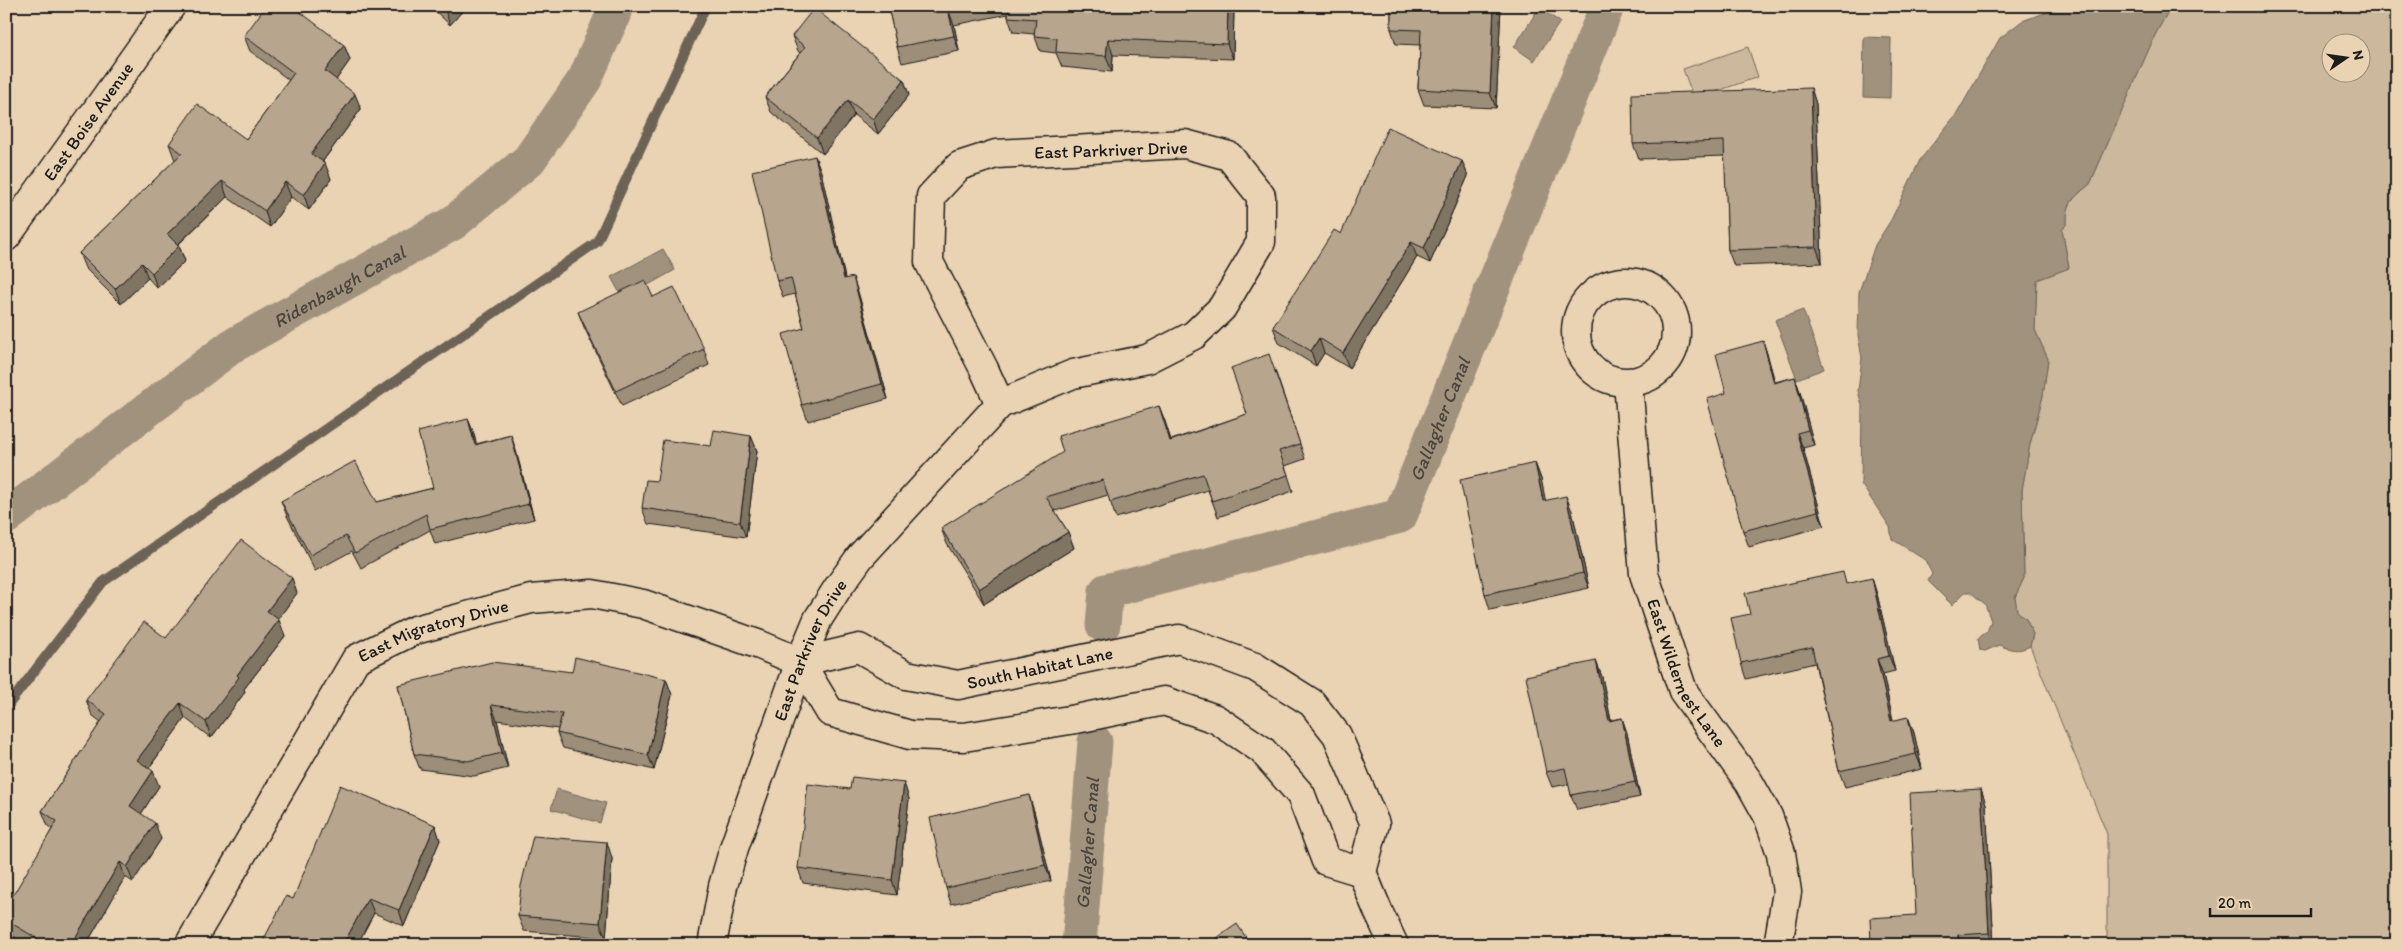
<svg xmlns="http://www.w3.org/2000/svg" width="2403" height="951" viewBox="0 0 2403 951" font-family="Itim,sans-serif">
	<rect width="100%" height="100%" fill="#ead3b3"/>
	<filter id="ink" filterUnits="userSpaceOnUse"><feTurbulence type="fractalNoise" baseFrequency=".02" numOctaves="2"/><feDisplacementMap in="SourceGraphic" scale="10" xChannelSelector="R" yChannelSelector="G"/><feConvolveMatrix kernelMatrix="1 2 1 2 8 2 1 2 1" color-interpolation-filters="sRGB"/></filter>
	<g filter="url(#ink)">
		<g fill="#ccb89d" stroke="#746a5c" fill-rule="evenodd">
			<path d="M2171,6H2397V945H2107V834L2030,646L2033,634L2026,619L2017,611L2015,597L2024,578L2022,490L2030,444L2043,396L2048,359L2035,330L2037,280L2069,268L2062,229L2067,224C2066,202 2075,197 2090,184L2155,35ZM2330,42H2360V72H2330Z"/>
			<path d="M1748,47L1758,77L1694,99L1683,69Z"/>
		</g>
		<g fill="#a1927e" stroke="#6c6357">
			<path d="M2065,6H2171L2155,35L2090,184C2074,197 2066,202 2067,224L2062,229L2069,268L2037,280L2035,330L2048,359L2043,396L2030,444L2022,490L2024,578L2015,597L2017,611L2026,619L2033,634L2030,646C2019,652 2010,650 1999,645L1985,651L1980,650L1978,638L1987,632L1991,621L1985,604L1970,592H1965L1952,605L1928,581L1932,574L1925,560L1892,539L1890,527L1861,484L1862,405L1858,391L1862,358L1858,335L1859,292L1875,245L1891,220L1920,160L1958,112L2000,38L2022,21Z"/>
			<path d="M1539,8L1560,22L1534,61L1514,47Z"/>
			<path d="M1864,37L1891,38L1890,98L1863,97Z"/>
			<path d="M663,249L675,270L623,299L611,277Z"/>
			<path d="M1803,310L1824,369L1797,379L1775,320Z"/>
			<path d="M557,789L606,803L600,823L551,809Z"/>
		</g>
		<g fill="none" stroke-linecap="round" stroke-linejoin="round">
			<path stroke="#6c6357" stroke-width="10" d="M6,708L103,582L597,242L706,6"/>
			<g stroke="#a1927e" stroke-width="35">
				<path id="s1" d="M6,517L232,346L453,223L529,160L585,79L617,6"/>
				<path id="s2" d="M1103,625L1106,591L1400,516L1606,9"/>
				<path id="s3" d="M1079,945L1095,742"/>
			</g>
			<g stroke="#1c1c1c" stroke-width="31">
				<g id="minor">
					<path id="s4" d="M6,237L171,6"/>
					<circle cx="1626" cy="332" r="50"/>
					<path id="s5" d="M1628,383L1644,574L1683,691L1749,782L1768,816L1781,853L1787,892L1778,945"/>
					<path d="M1179,639L1255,667L1312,703L1337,735L1375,824L1362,872L1326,861L1301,795L1262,750L1216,719L1164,701L1076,719L964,737L910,735L830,712L800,662L859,648L906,675L958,685Z"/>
					<path d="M1362,872L1378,911L1394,945"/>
					<path id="s6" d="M189,945L356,659L415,630L531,599L592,594L643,604L760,645L800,662"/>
					<path id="s7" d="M712,945L723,886L734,848L800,662L818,619L837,589L860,557L1000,404L1073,374L1147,359L1194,335L1222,308L1261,242V196L1229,156L1185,144L996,154L959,166L931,196L929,262L984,369L1000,404"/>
				</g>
			</g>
			<use href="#minor" stroke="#ead3b3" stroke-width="28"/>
		</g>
		<g fill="#9d8e7a" stroke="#1c1c1c">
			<path d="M430,6H467L450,25Z"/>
			<path d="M888,6H1234L1233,59L1113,55L1112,72L1062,67L1056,53L1040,51L1034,34L1013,32L1008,17V14L954,25L959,51L902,63L897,47Z"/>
			<path d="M1391,6H1501L1496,108L1424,105L1418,89L1420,45L1396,44L1391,29Z"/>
			<path d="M244,36L344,45L350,60L336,80L361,109L323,161L331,179L309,210L291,197L270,227L227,197L178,245L179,246L185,261L157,288L148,278L121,304L85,268L79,253L175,160L169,144L246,139L289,80L250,51Z"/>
			<path d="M792,36L904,80L909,95L878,134L854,115L823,154L771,112L765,97L800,53L798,51Z"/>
			<path d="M1811,88L1816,104L1822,263L1734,266L1728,250L1725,156L1639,159L1633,144Z"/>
			<path d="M815,156L821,172L845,279L858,292L888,399L808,421L802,405L804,328L795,294L783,297L777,281Z"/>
			<path d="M1462,161L1468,176L1430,263L1417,257L1349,368L1324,353L1316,366L1279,343L1273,327L1341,234Z"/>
			<path d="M578,312L704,349L709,365L622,406L584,327Z"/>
			<path d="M1763,341L1768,357L1775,382L1795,377L1800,392L1814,445L1803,448L1824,526L1749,547L1743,531L1726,393Z"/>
			<path d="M1275,370L1305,459L1285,466L1293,491L1218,517L1208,490L1116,518L1108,495L1055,511L1068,532L1074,548L984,604L947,544L941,528L1159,406L1171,440L1247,414Z"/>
			<path d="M468,419L474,434L476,444L511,435L516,451L534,519L435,544L430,530L361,568L352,551L315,571L287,516L281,501L377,502L433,488Z"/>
			<path d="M751,436L757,451L746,537L648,524L642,508L711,446Z"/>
			<path d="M1535,463L1541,479L1545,501L1572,511L1589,588L1490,610L1485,594Z"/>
			<path d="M1847,584L1877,594L1895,671L1883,674L1893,721L1908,717L1914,733L1922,769L1845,787L1839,771L1815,663L1746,679L1741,663Z"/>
			<path d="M297,593L278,619L285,636L244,689L245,692L211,738L185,718L149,768L159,786L141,814L161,839L133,882L125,877L86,945H28L6,932V920L52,829L48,826L42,811L101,722L92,715L86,700L166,638Z"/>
			<path d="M1596,661L1602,677L1611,720L1622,718L1627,733L1640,797L1577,810L1571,795L1569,784L1552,787L1546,772Z"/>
			<path d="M572,672L666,679L672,695L654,770L563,748L557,733L558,729L497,720L508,768L474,776L420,769L414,754L398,685Z"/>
			<path d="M904,783L909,799L897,895L803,883L798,868L850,789Z"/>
			<path d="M1981,789L1986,804L1994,945H1871L1916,915Z"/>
			<path d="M1034,811L1051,881L951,904L946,888Z"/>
			<path d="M435,825L440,840L404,926L374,913L357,945H261L293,899Z"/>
			<path d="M612,858L606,938L524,931L518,916Z"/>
		</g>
		<g fill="#807463" stroke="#1c1c1c">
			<path d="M6,6H12L6,14Z"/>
			<path d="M448,6H467L450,25L445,10Z"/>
			<path d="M1228,6H1234L1233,59L1227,44Z"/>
			<path d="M1494,6H1501L1496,108L1490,93Z"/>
			<path d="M948,9L954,25L959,51L954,36Z"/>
			<path d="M1108,39L1113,55L1112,72L1106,56Z"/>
			<path d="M344,45L350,60L331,87L325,71Z"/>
			<path d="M904,80L909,95L878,134L873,119Z"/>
			<path d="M1811,88L1816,104L1822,263L1816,247Z"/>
			<path d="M355,94L361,109L317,169L311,154Z"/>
			<path d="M848,100L854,115L823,154L817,138Z"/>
			<path d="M815,156L821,172L849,295L844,279Z"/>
			<path d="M1462,161L1468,176L1430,263L1424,248Z"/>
			<path d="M325,163L331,179L309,210L304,195Z"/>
			<path d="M222,181L227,197L173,249L167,234Z"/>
			<path d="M285,182L291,197L270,227L265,211Z"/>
			<path d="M1411,242L1417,257L1349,368L1343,353Z"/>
			<path d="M179,246L185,261L157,288L152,273Z"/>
			<path d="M142,263L148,278L121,304L115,289Z"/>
			<path d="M853,277L858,292L888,399L882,384Z"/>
			<path d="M1319,338L1324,353L1316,366L1311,351Z"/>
			<path d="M1763,341L1768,357L1779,398L1774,383Z"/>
			<path d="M1795,377L1800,392L1814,445L1808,430Z"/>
			<path d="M1159,406L1165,421L1176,456L1170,441Z"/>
			<path d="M468,419L474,434L480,460L475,445Z"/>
			<path d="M1797,433L1803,448L1824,526L1818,511Z"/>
			<path d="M511,435L516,451L534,519L529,504Z"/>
			<path d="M751,436L757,451L746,537L740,522Z"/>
			<path d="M1535,463L1541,479L1549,517L1543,501Z"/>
			<path d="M1566,496L1572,511L1589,588L1583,573Z"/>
			<path d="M1068,532L1074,548L984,604L979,589Z"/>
			<path d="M292,578L297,593L273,626L267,611Z"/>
			<path d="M1872,578L1877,594L1895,671L1889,656Z"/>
			<path d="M279,620L285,636L244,689L245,692L211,738L206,722L237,675Z"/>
			<path d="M1877,659L1883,674L1896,737L1891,721Z"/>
			<path d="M1596,661L1602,677L1614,736L1609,721Z"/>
			<path d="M666,679L672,695L654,770L648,755Z"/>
			<path d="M180,703L185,718L143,776L137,760Z"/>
			<path d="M491,705L497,720L508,768L502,753Z"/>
			<path d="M1908,717L1914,733L1922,769L1916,754Z"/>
			<path d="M1622,718L1627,733L1640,797L1635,782Z"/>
			<path d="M153,771L159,786L136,822L130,806Z"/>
			<path d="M904,783L909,799L897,895L892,880Z"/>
			<path d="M1981,789L1986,804L1994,945H1993L1989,933Z"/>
			<path d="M1029,795L1034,811L1051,881L1045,865Z"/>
			<path d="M155,823L161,839L133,882L127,867Z"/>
			<path d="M435,825L440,840L404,926L399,910Z"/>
			<path d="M607,842L612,858L606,938L600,923Z"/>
			<path d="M120,862L125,877L86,945H71Z"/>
			<path d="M368,898L374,913L357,945H343Z"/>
			<path d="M1958,935L1962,945H1958Z"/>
		</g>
		<g fill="#b7a58e" stroke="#1c1c1c">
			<path d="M266,6H292L344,45L325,71L355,94L311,154L325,163L304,195L285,182L265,211L222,181L167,234L179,246L152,273L142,263L115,289L79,253L182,153L169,144L197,104L246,139L294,73L244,36Z"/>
			<path d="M441,6H448L445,10Z"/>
			<path d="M888,6H964L948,9L954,36L897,47Z"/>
			<path d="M1009,6H1228L1227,44L1108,39L1106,56L1056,52L1057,38L1034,36L1036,19L1008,17Z"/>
			<path d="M1391,6H1494L1490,93L1418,89L1421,30L1391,29Z"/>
			<path d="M814,8L904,80L873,119L848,100L817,138L765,97L805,47L792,36Z"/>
			<path d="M1811,88L1816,247L1728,250L1724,141L1633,144L1632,94Z"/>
			<path d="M1388,127L1462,161L1424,248L1411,242L1343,353L1319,338L1311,351L1273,327L1334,230L1341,234Z"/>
			<path d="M815,156L844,279L853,277L882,384L802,405L783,334L804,328L791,278L777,281L752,171Z"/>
			<path d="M645,280L653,297L674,287L704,349L616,391L578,312Z"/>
			<path d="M1763,341L1774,383L1795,377L1808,430L1797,433L1818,511L1743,531L1707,399L1726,393L1716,354Z"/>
			<path d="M1269,354L1300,444L1279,451L1288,475L1212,501L1203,474L1110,502L1103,480L1046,497L1068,532L979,589L941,528L1063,452L1058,436L1159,406L1170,441L1247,414L1231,368Z"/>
			<path d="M468,419L475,445L511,435L529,504L430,529L426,514L355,553L346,536L310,555L281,501L355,461L377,502L433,488L418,432Z"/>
			<path d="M714,430L751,436L740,522L642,508L646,480L657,481L663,440L711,446Z"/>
			<path d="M1535,463L1543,501L1566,496L1583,573L1485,594L1460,480Z"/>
			<path d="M241,540L292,578L267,611L279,620L237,675L239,677L206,722L180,703L137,760L153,771L130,806L155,823L127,867L120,862L71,945H48L6,920V907L57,821L42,811L106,714L86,700L144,622L166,638Z"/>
			<path d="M1843,572L1846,584L1872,578L1889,656L1877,659L1891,721L1908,717L1916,754L1839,771L1812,647L1741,663L1731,618L1750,614L1745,593Z"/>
			<path d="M575,657L666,679L648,755L557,733L562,714L491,705L502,753L468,761L414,754L398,685L492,662L572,672Z"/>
			<path d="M1596,661L1609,721L1622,718L1635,782L1571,795L1565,768L1546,772L1526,676Z"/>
			<path d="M852,777L904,783L892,880L798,868L808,784L850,789Z"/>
			<path d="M340,785L435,825L399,910L368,898L343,945H261L286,896L293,899Z"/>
			<path d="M1981,789L1989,933L1958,935V945H1871L1870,918L1916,915L1910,793Z"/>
			<path d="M1029,795L1045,865L946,888L930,818Z"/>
			<path d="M533,836L607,842L600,923L518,916L521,886Z"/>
			<path d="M1237,924L1251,945H1207Z"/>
		</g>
	</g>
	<g text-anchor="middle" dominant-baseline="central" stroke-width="5" stroke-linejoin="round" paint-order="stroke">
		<g font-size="18" fill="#1c1c1c" stroke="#ead3b3">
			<text stroke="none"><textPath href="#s4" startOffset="142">East Boise Avenue</textPath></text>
			<text transform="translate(1111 150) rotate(-2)">East Parkriver Drive</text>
			<text stroke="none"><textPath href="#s6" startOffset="414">East Migratory Drive</textPath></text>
			<text stroke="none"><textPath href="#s7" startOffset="312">East Parkriver Drive</textPath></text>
			<text transform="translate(1040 668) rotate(-12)">South Habitat Lane</text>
			<text stroke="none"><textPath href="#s5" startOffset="300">East Wildernest Lane</textPath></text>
		</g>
		<g font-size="19" font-style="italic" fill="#4b453e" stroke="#ead3b3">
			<text stroke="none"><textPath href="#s1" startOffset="406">Ridenbaugh Canal</textPath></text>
			<text stroke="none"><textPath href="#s2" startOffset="442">Gallagher Canal</textPath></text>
			<text stroke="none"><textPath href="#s3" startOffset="102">Gallagher Canal</textPath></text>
		</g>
	</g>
	<rect width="2403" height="951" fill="none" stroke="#ead3b3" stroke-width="25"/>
	<rect x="12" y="12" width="2378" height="926" fill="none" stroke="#1c1c1c" stroke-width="2" filter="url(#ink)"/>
	<g transform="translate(2346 58) rotate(77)"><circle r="24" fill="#ead3b3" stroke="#988a77"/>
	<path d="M0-4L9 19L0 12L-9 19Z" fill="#1c1c1c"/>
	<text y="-8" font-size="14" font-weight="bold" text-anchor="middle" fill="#1c1c1c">N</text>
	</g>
	<path d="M2210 908v8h101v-8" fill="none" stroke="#1c1c1c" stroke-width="2.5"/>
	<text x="2218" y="908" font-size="15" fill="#1c1c1c" stroke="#ead3b3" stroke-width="4" paint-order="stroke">20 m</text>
</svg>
